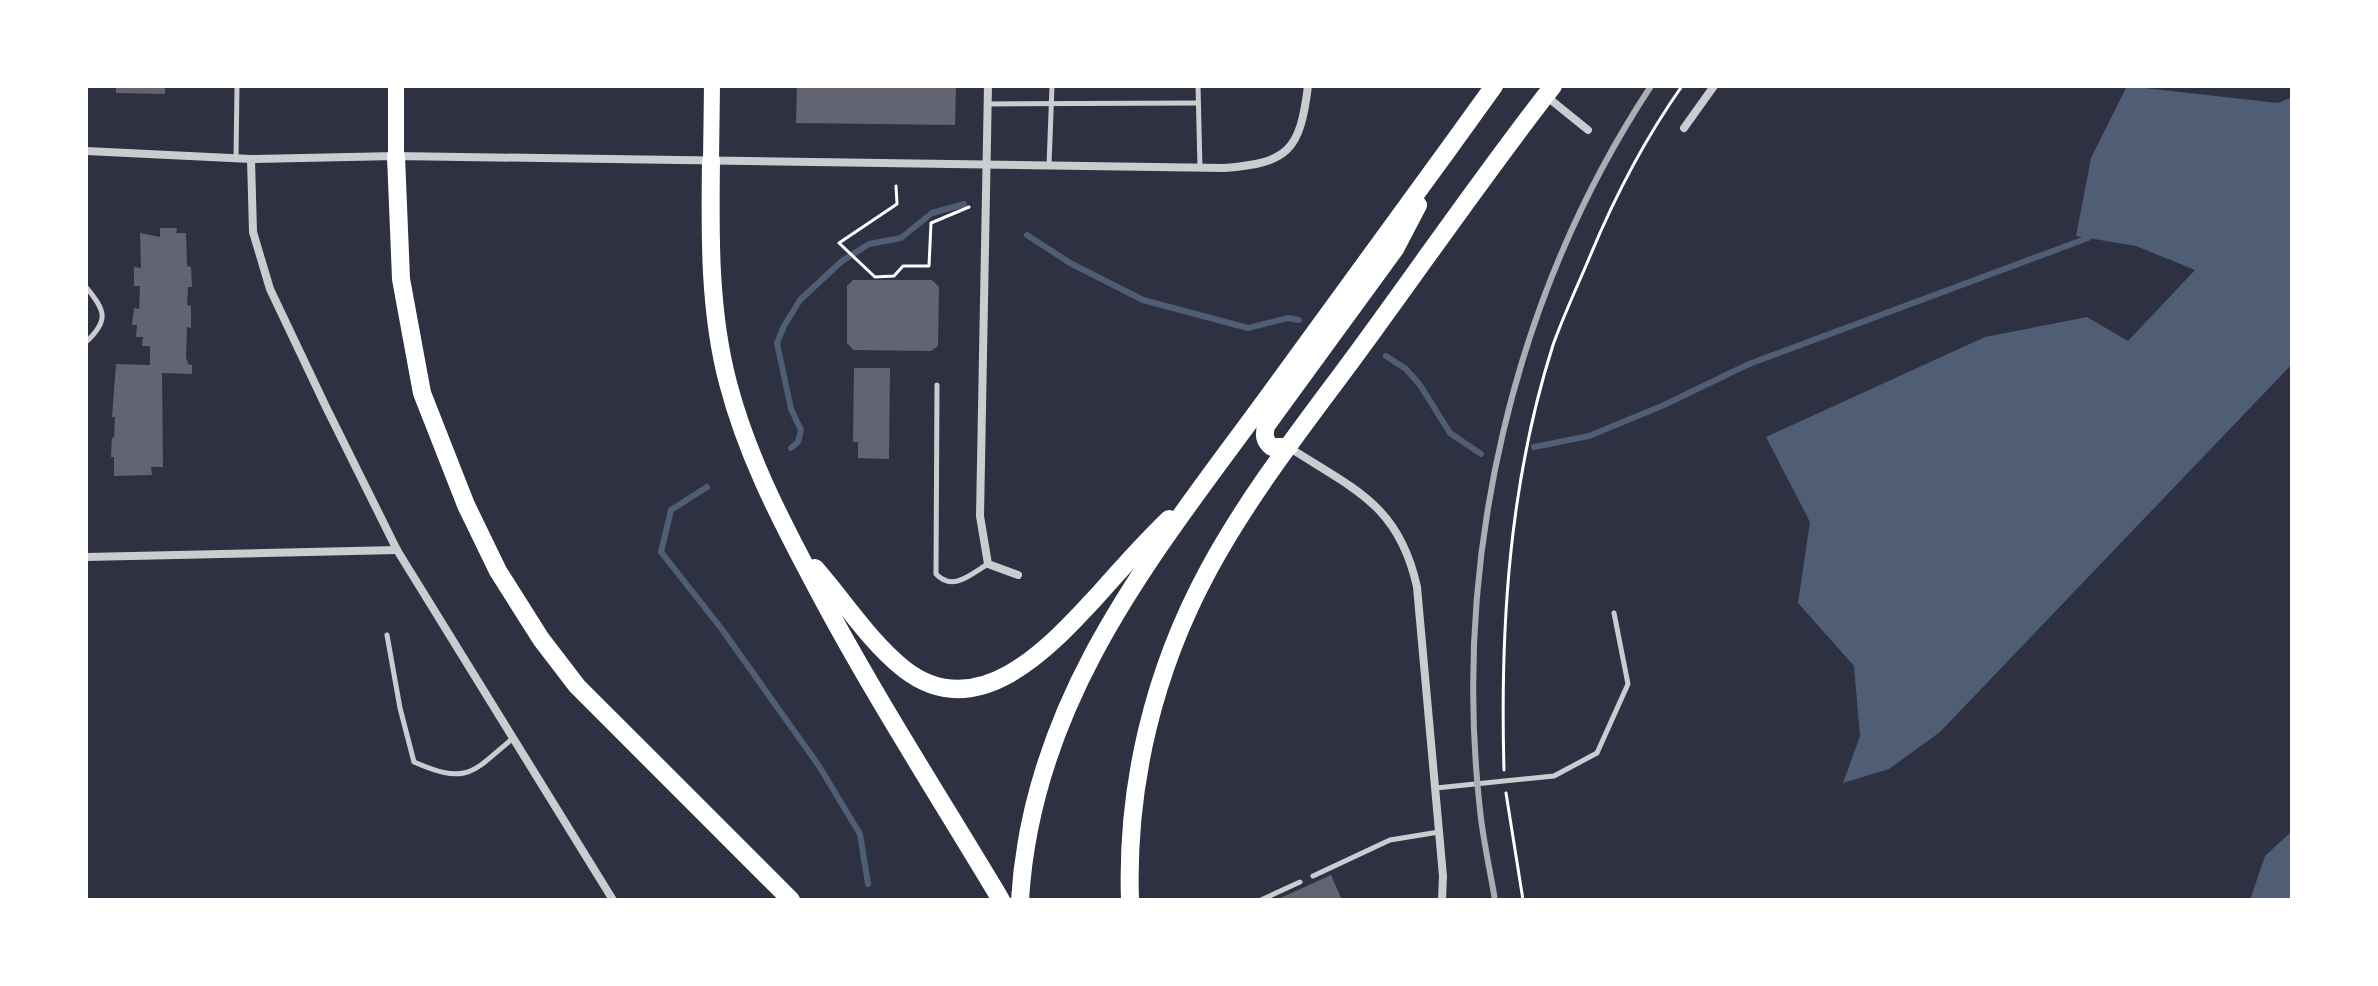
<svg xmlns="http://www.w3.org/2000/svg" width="2378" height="986" viewBox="0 0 2378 986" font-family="Ubuntu,sans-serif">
	<rect width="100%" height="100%" fill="#2d3142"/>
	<g fill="#4f5d75">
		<path d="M2127,86L2278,103L2292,97V364L1940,732L1889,769L1843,783L1860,736L1854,666L1798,603L1810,522L1766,437L1985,337L2087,317L2128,341L2195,270L2136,246L2076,236L2091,158Z"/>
		<path d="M2292,831V900H2250L2265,856Z"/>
	</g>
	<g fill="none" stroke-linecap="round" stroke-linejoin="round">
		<g stroke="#4f5d75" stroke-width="6">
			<path d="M1027,235L1070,263L1143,300L1248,328L1288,318L1299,320"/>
			<path d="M1386,356L1406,369L1420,385L1450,433L1481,454"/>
			<path d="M1534,447L1589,436L1664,405L1749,364L2088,238"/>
			<path d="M791,448L798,442L801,430L791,409L777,343L784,326L800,300L842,261L869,244L901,238L932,213L964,204"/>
			<path d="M707,487L671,510L661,552L721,628L819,766L860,834L868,884"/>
		</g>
	</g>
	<g fill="#626471">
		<path d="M116,86H165V94L116,93Z"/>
		<path d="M797,86H956L955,125L796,123Z"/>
		<path d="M160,228H177L176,233H186L187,266L191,267L192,287H188L187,305L191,306V328L187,327L186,357L188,364L192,365V374L162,373L163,467H151L152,475L114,476V457H111L112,438L114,437L115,417H112L116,364L150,365V346H142L143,337H136L137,325H132L134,308L139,309L140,286H134V267L141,268L140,233L160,237Z"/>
		<path d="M853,280H932L939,287L938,346L931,351L853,350L847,343V286Z"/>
		<path d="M854,368H890L889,459L858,458V442H853Z"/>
		<path d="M1331,875L1342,900H1276Z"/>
	</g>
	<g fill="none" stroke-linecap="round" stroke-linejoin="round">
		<g stroke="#fff" stroke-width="3">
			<path d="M896,186L897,204L839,243L875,277L894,276L903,266H929L931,223L969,207"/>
			<path d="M1504,770C1500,627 1509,483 1553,345C1563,317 1576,289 1588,261C1613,200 1644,140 1682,86"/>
			<path d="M1506,793L1523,900"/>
		</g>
		<g stroke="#caccd0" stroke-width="5">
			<path d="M1198,86L1200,168"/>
			<path d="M988,104L1198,103"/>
			<path d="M236,158L237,86"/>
			<path d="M1049,165L1052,86"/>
			<path d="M86,287C105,310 110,320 86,342"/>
			<path d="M937,385L936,574C953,592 971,574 988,564"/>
			<path d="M387,635L400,708L414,762C467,785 472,773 512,739"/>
			<path d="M1436,788L1554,776L1597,753L1628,684L1614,613"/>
			<path d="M1313,876L1390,840L1439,832"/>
			<path d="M1261,900L1300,882"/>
		</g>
		<g stroke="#caccd0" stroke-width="8">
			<path d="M988,86L980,516L988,564L1018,575"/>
			<path d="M1546,96L1588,130"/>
			<path d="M1684,128L1714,86"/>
			<path d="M86,151L251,159L396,156L1224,168C1289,163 1300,150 1308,86"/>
			<path d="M251,159L253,232L270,289L326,407L397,550L613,900"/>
			<path d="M1290,448C1355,490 1399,505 1417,587L1443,876L1442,900"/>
			<path d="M86,557L397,550"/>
		</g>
		<g stroke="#fff" stroke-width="16">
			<path d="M396,156V86"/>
			<path d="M711,161L712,86"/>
		</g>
		<g stroke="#fff" stroke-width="18">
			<path d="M396,156L401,279L422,393L466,505L498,571L541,639L577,686L791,900"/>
			<path d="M711,161C710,235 709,311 728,383C746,452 778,515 811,577C869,688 937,793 1001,900"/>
			<path d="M1289,447H1272C1264,441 1264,435 1266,426L1395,249L1418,205"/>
			<path d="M815,568C844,601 869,641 904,669C978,727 1051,646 1098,595C1121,569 1144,543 1169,519"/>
			<path d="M1020,900C1032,697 1156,550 1270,394C1345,291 1420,189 1494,86"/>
			<path d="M1130,900C1126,785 1154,670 1209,569C1255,484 1318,408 1374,330C1433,249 1491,165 1553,86"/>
		</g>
		<path stroke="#abadb3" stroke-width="6" d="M1495,900C1490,870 1483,840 1480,810C1452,560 1512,297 1651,86"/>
	</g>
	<rect width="2378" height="986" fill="none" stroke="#ffffff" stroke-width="176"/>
</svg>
